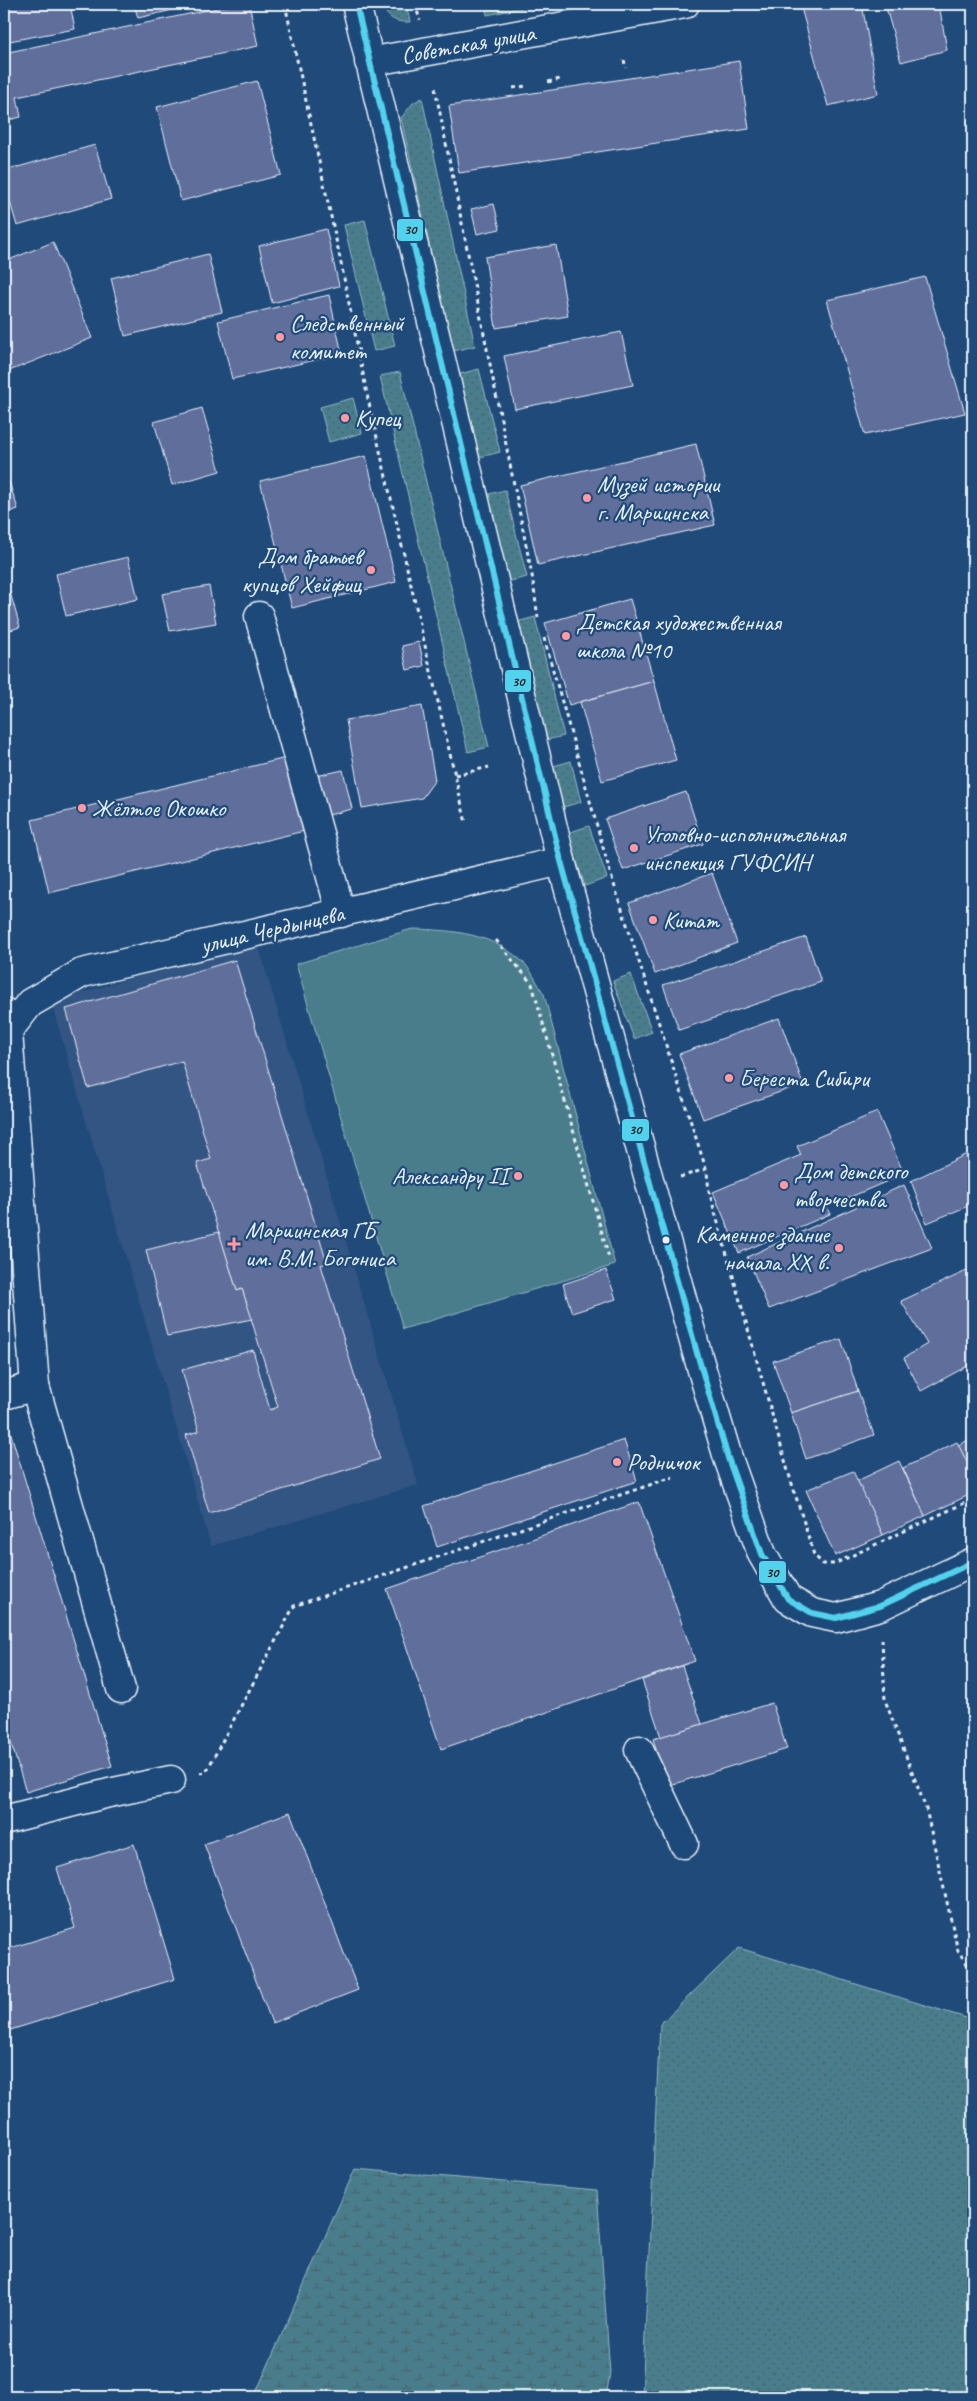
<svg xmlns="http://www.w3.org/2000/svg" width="977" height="2401" viewBox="0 0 977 2401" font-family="Caveat,sans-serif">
	<defs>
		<pattern id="grass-dots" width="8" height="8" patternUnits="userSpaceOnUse" patternTransform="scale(1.25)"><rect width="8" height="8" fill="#487d8b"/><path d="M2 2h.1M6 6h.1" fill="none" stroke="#47656e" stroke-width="1.8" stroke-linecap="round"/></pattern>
		<pattern id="wetland-marsh" width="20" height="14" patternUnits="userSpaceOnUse" patternTransform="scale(1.25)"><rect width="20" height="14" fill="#487d8b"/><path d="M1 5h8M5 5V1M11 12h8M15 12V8" fill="none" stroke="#47656e"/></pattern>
	</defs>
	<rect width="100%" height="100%" fill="#1f4a7a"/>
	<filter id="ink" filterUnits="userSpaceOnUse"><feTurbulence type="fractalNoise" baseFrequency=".02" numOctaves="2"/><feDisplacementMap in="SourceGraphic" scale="10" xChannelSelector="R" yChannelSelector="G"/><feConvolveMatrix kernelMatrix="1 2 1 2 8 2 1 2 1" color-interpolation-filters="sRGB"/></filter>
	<g filter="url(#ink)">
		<path fill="#335584" d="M257,941L418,1485L211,1546L51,1002Z"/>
		<g fill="url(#grass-dots)" stroke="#98b7c2">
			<path d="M381,4H406L410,22C395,23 387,18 381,4Z"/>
			<path d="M485,4H543L487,15Z"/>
			<path d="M422,98L475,346L453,351L401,118L413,103Z"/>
			<path d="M365,220L395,346L374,351L344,225Z"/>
			<path d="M479,369L500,452L477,458L456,375Z"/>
			<path d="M400,372L489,747L468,752L380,376Z"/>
			<path d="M353,398L362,433L329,442L320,407Z"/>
			<path d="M505,490L527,577L507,582L485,495Z"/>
			<path d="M535,617L564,736L542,741L513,623Z"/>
			<path d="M571,761L581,802L560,808L550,767Z"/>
			<path d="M589,826L607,878L585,886L567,833Z"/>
			<path d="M631,974L652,1032L634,1039L613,981Z"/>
			<path d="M739,1948L973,2020V2397H642L660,2024Z"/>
		</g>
		<path fill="url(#wetland-marsh)" stroke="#98b7c2" d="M355,2169L597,2190L610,2373L606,2397H254Z"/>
		<path fill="#487d8b" stroke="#98b7c2" d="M412,929C454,930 494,933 526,965C533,973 538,985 544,994L615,1265L403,1329L296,964Z"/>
		<g fill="#616e9c" stroke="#e8f1f8">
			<path d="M4,4H70L75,29L4,42Z"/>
			<path d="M134,4H199L138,18Z"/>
			<path d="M236,4H249L258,46L17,97L21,117L4,121V53Z"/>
			<path d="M800,4H862L878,94L828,106Z"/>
			<path d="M885,4H939L947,50L901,62Z"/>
			<path d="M739,61L749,129L459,173L449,106Z"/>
			<path d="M257,81L281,175L181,201L157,107Z"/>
			<path d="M95,145L111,199L17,226L4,181V171Z"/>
			<path d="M494,204L500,229L477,234L471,209Z"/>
			<path d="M326,229L339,286L272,303L259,246Z"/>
			<path d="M53,242L92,338L4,373V262Z"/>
			<path d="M556,245L568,316L496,328L485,257Z"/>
			<path d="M208,254L222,312L125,336L111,278Z"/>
			<path d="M925,277L965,413L865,435L827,300Z"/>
			<path d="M329,295L342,354L232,379L218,321Z"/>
			<path d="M621,332L633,385L515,409L504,356Z"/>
			<path d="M202,408L220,471L172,485L154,422Z"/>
			<path d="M696,444L715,525L538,565L520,485Z"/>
			<path d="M366,456L396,582L292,608L260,481Z"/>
			<path d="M4,467L18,509L4,514Z"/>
			<path d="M128,557L138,599L66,616L56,574Z"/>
			<path d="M209,586L216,623L170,631L162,594Z"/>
			<path d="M10,592L20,627L4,632V594Z"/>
			<path d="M630,599L654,681L569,705L545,623Z"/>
			<path d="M419,642L424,666L407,670L402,646Z"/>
			<path d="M654,681L676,760L602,781L580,702Z"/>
			<path d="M422,706L435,780L422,798L362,808L346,720Z"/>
			<path d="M286,758L304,831L49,893L32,820Z"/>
			<path d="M343,770L352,809L325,816L316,776Z"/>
			<path d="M686,792L703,844L623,870L605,819Z"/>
			<path d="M712,873L737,943L655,974L629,903Z"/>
			<path d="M806,937L821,982L679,1030L663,985Z"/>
			<path d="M235,960L327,1263L321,1265L380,1459L209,1513L186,1435L199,1431L182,1370L253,1350L270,1410L278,1407L242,1289L237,1291L197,1163L211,1159L182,1061L88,1088L66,1009Z"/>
			<path d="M779,1018L803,1084L703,1119L679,1054Z"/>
			<path d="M877,1112L904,1174L827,1207L830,1214L739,1253L713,1192L801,1155L797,1146Z"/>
			<path d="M973,1151V1204L927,1223L911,1181Z"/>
			<path d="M904,1185L932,1248L769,1309L747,1257Z"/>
			<path d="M219,1232L237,1291L242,1289L252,1319L167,1336L146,1250Z"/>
			<path d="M973,1268V1363L921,1391L904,1358L927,1344L901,1301Z"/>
			<path d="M606,1270L616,1299L572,1313L563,1284Z"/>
			<path d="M841,1339L858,1391L791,1413L773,1361Z"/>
			<path d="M858,1391L874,1435L806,1459L791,1413Z"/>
			<path d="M4,1411L112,1766L26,1792L4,1720Z"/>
			<path d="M973,1438V1474L958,1445Z"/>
			<path d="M624,1440L637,1481L437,1547L424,1506Z"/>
			<path d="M957,1442L973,1474V1493L925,1516L903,1468Z"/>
			<path d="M899,1461L925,1516L883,1535L857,1481Z"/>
			<path d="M853,1471L883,1535L835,1556L806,1490Z"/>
			<path d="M639,1502L695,1661L441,1749L387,1589Z"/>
			<path d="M682,1666L702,1724L661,1737L642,1680Z"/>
			<path d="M772,1703L787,1749L667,1786L653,1739Z"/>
			<path d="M290,1812L358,1990L272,2023L204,1844Z"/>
			<path d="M134,1844L175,1979L4,2032V1950L75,1928L57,1868Z"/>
		</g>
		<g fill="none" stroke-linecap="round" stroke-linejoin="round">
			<g stroke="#e8f1f8" stroke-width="31">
				<g id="minor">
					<path d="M369,62L685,4"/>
					<path d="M259,616L341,913"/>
					<path d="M4,1012L8,1032L35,1386L121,1689"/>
					<path d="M4,1036L30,1003L82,973L561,861"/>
					<path d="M4,1395L35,1386"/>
					<path d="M639,1750L684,1844"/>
					<path d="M4,1820L109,1793L171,1780"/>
				</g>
			</g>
			<g stroke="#e8f1f8" stroke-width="31">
				<path id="major" d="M356,4L561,861L697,1353L728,1458L762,1554L788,1599L812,1613L836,1618L880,1606L973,1562"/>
			</g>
			<g stroke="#e8f1f8" stroke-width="3" stroke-dasharray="4 4" stroke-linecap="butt">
				<path d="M285,4L340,258L368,399L466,823"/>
				<path d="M415,4L420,20"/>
				<path d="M624,60L626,68"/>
				<path d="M548,82L560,79"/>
				<path d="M435,88L532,575L538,618"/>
				<path d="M513,88L526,86"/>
				<path d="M544,638L610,872L707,1172L709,1191L788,1471L814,1555L823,1564H834L973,1499"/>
				<path d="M455,775L489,767"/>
				<path d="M496,940L532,984L609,1258"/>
				<path d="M680,1177L706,1169"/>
				<path d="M882,1639L885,1700L926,1809L958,1951L973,1972"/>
				<path d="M200,1773L206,1772L294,1606L673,1477"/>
			</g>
			<use href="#minor" stroke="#1f4a7a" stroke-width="28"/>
			<use href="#major" stroke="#1f4a7a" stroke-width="28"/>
			<g stroke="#1f4a7a" stroke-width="10">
				<path id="bus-1" d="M356,4L561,861L697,1353L728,1458L762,1554L788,1599L812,1613L836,1618L880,1606L973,1562"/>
			</g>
			<use href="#bus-1" stroke="#53d2ee" stroke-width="6"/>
		</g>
	</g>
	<g fill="#ff9aa2" stroke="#1f4a7a" stroke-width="2">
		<circle cx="280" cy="337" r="5"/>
		<circle cx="345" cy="418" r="5"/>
		<circle cx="587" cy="498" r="5"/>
		<circle cx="371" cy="570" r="5"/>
		<circle cx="566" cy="636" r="5"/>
		<circle cx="82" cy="808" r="5"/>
		<circle cx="634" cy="848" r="5"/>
		<circle cx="653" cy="920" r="5"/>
		<circle cx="729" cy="1078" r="5"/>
		<circle cx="518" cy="1176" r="5"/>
		<circle cx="784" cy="1185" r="5"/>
		<path d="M231.5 1236.5h5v5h5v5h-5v5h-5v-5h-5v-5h5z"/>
		<circle cx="839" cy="1248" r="5"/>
		<circle cx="617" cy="1462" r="5"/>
	</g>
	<circle fill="#e8f1f8" stroke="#1f4a7a" stroke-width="2" cx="666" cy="1240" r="4.5"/>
	<g text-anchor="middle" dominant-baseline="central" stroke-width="4.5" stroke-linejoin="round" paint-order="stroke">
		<g font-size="24" fill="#e8f1f8" stroke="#1f4a7a">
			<text transform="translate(468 44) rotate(-10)">Советская улица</text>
			<text transform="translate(272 929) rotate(-13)">улица Чердынцева</text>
		</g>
		<g font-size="24" fill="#e8f1f8" stroke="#1f4a7a" text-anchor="start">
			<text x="290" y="323">Следственный<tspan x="290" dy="28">комитет</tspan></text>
			<text x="355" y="418">Купец</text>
			<text x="597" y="484">Музей истории<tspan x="597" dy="28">г. Мариинска</tspan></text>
			<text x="361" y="556" text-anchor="end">Дом братьев<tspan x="361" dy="28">купцов Хейфиц</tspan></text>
			<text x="576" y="622">Детская художественная<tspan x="576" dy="28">школа №10</tspan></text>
			<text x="92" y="808">Жёлтое Окошко</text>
			<text x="644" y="834">Уголовно-исполнительная<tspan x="644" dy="28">инспекция ГУФСИН</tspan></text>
			<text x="663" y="920">Китат</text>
			<text x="739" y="1078">Береста Сибири</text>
			<text x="794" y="1171">Дом детского<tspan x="794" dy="28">творчества</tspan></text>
			<text x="508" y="1176" text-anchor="end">Александру II</text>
			<text x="245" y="1230">Мариинская ГБ<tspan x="245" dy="28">им. В.М. Богониса</tspan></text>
			<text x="829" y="1234" text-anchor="end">Каменное здание<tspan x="829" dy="28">начала XX в.</tspan></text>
			<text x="627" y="1462">Родничок</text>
		</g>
	</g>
	<g stroke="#1f4a7a" stroke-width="2">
		<rect x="396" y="218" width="28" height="24" rx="5" fill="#53d2ee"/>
		<rect x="504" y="669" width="28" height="24" rx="5" fill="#53d2ee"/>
		<rect x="621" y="1118" width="29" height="24" rx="5" fill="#53d2ee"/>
		<rect x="758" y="1560" width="29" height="24" rx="5" fill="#53d2ee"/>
	</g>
	<g font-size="14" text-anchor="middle" font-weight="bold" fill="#111">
		<text x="410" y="234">30</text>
		<text x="518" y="686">30</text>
		<text x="635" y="1134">30</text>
		<text x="772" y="1577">30</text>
	</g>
	<rect width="977" height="2401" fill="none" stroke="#1f4a7a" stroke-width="20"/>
	<rect x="10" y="10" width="957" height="2381" fill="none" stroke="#e8f1f8" stroke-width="2" filter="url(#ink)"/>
</svg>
